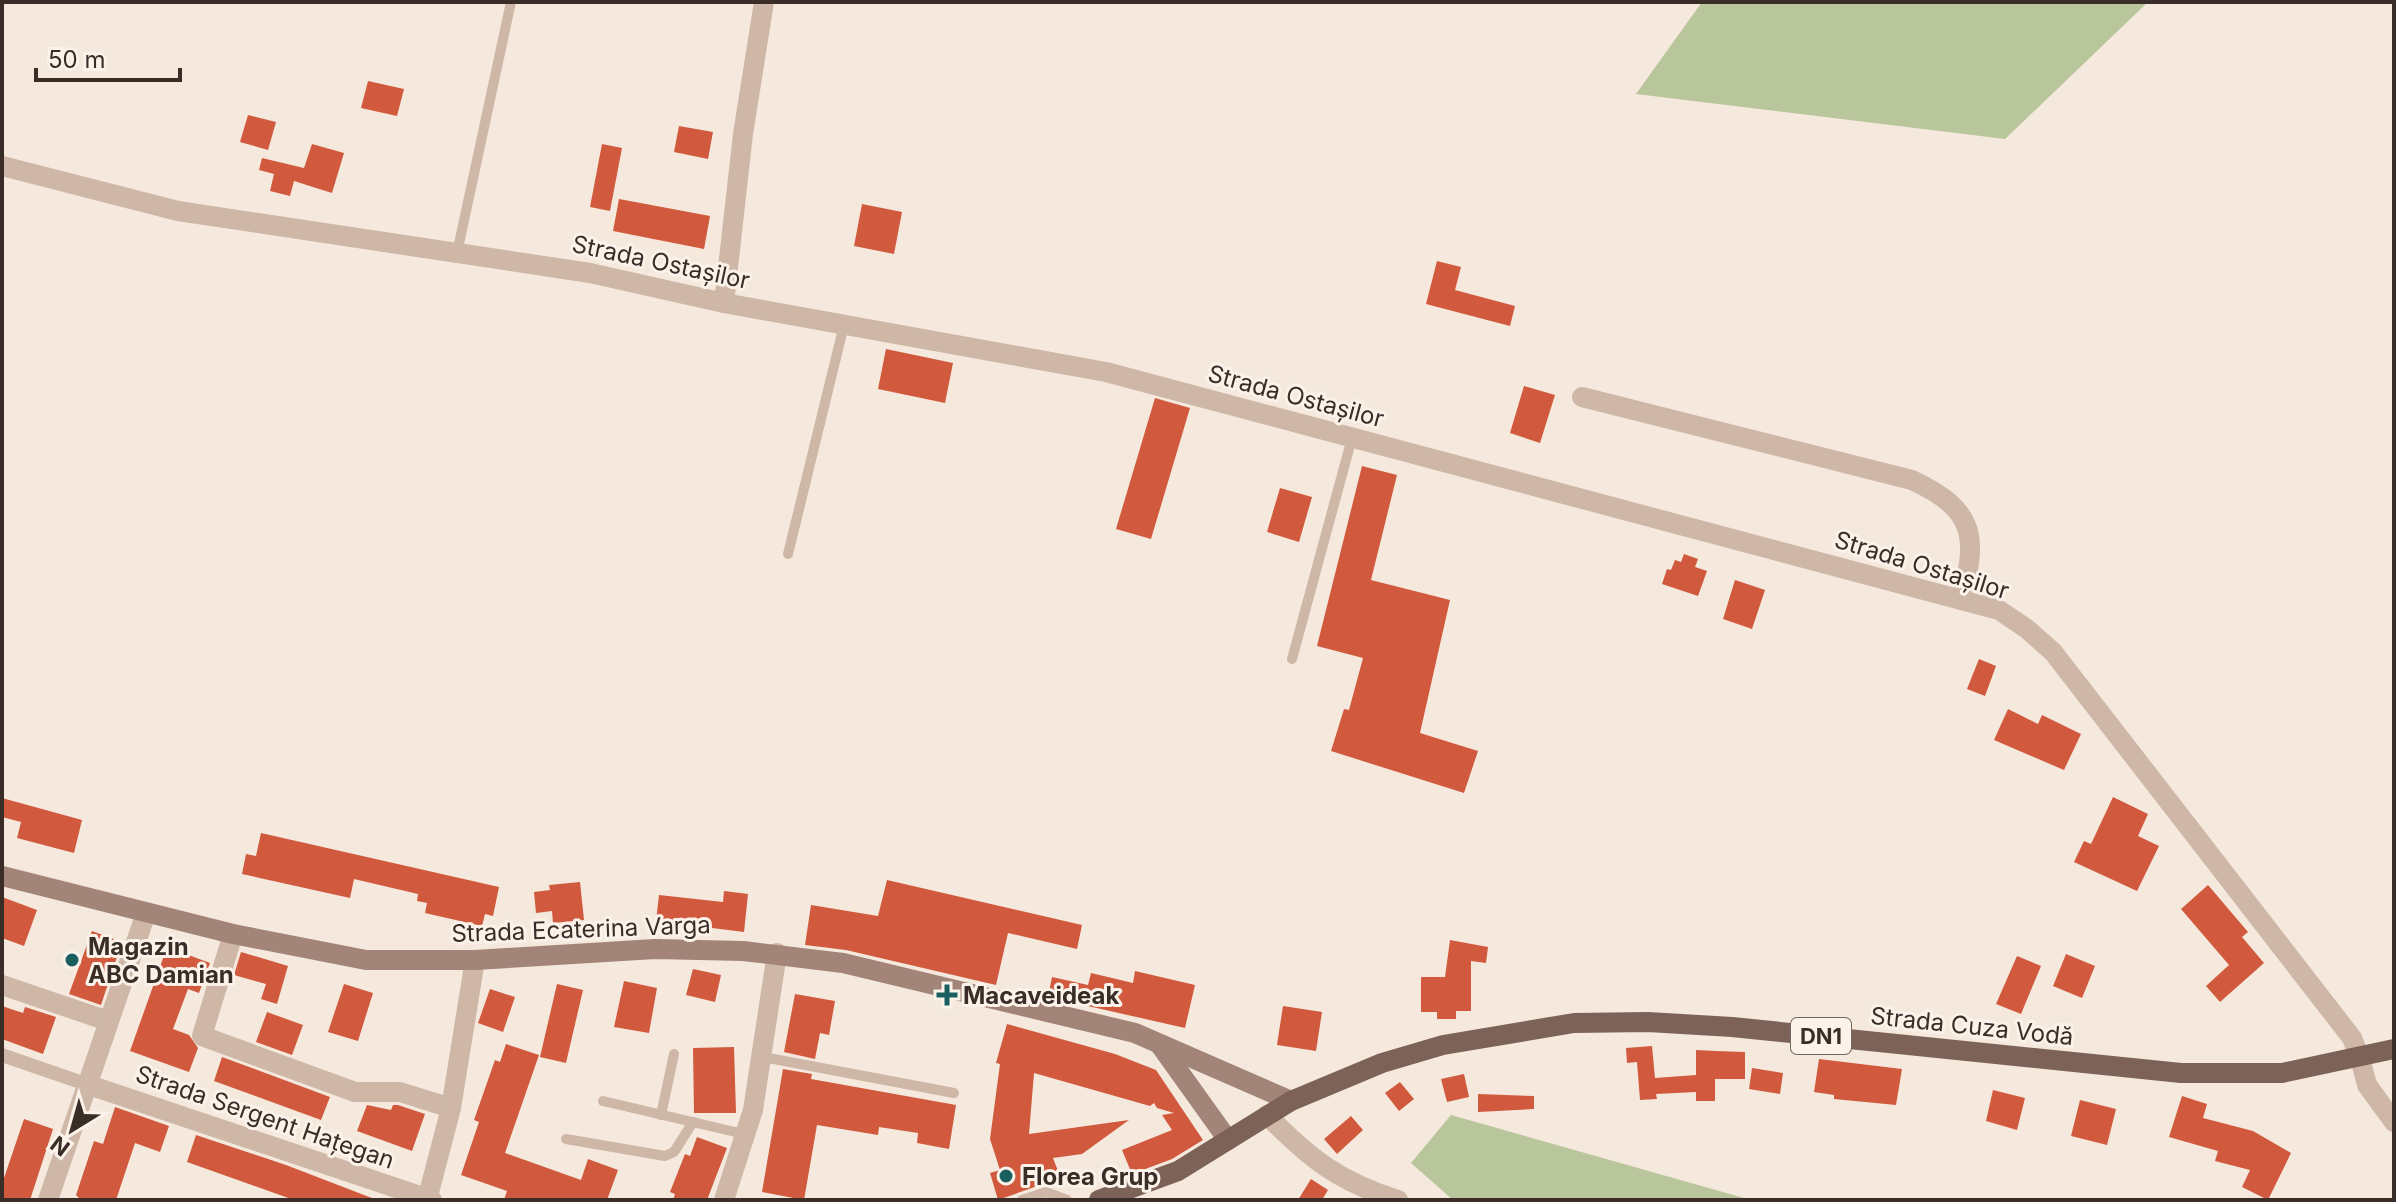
<svg xmlns="http://www.w3.org/2000/svg" width="2396" height="1202" viewBox="0 0 2396 1202" font-family="Inter,sans-serif">
	<rect width="100%" height="100%" fill="#f5e8dc"/>
	<g fill="#b9c59b">
		<path d="M1702,2H2148L2005,139L1636,94Z"/>
		<path d="M1451,1115L1751,1200H1453L1411,1163Z"/>
	</g>
	<g fill="#d15a3e">
		<path d="M368,81L404,89L397,116L361,108Z"/>
		<path d="M248,115L276,122L268,150L240,142Z"/>
		<path d="M679,126L713,132L708,159L674,152Z"/>
		<path d="M312,144L344,153L332,193L294,181L290,196L270,191L274,174L259,170L262,158L304,168Z"/>
		<path d="M602,144L622,148L610,211L590,207Z"/>
		<path d="M619,199L710,216L704,249L613,231Z"/>
		<path d="M862,204L902,212L894,254L854,246Z"/>
		<path d="M1437,261L1461,267L1455,290L1515,306L1510,326L1426,304Z"/>
		<path d="M886,349L953,363L945,403L878,389Z"/>
		<path d="M1524,386L1555,395L1540,443L1510,433Z"/>
		<path d="M1155,398L1190,408L1151,539L1116,529Z"/>
		<path d="M1362,466L1397,475L1371,580L1450,600L1420,733L1478,751L1464,793L1331,751L1344,709L1349,710L1363,658L1317,646Z"/>
		<path d="M1280,488L1312,497L1299,542L1267,532Z"/>
		<path d="M1684,554L1698,559L1695,567L1707,571L1698,596L1662,584L1667,569L1671,570L1675,560L1681,562Z"/>
		<path d="M1735,580L1765,590L1752,629L1723,619Z"/>
		<path d="M1979,659L1996,666L1985,696L1967,689Z"/>
		<path d="M2008,709L2038,724L2042,715L2081,734L2064,770L1994,740Z"/>
		<path d="M2113,797L2148,814L2138,836L2159,846L2137,891L2074,862L2084,841L2091,844Z"/>
		<path d="M2,798L82,820L74,853L17,838L21,822L2,817Z"/>
		<path d="M261,833L499,887L493,916L485,914L482,926L425,913L427,903L417,901L418,894L354,879L350,898L242,874L246,854L256,856Z"/>
		<path d="M887,880L1082,925L1077,949L1008,933L996,985L846,950L805,945L811,905L878,916Z"/>
		<path d="M580,882L584,920L553,923L552,911L536,913L534,892L550,890L549,885Z"/>
		<path d="M2208,885L2248,932L2242,937L2264,963L2220,1002L2206,986L2229,965L2181,909Z"/>
		<path d="M724,891L748,894L744,932L656,921L659,895L723,902Z"/>
		<path d="M2,897L37,910L24,946L2,938Z"/>
		<path d="M92,931L122,942L101,1005L69,994Z"/>
		<path d="M1450,940L1488,947L1486,963L1471,961V1011H1456V1019H1437V1012H1421V977H1445Z"/>
		<path d="M167,947L210,963L199,993L188,989L173,1029L189,1035L198,1048L189,1072L130,1051Z"/>
		<path d="M241,952L288,966L277,1004L261,999L266,984L234,975Z"/>
		<path d="M2066,954L2095,966L2082,998L2053,986Z"/>
		<path d="M2017,956L2041,966L2021,1014L1996,1004Z"/>
		<path d="M693,969L721,975L715,1002L686,995Z"/>
		<path d="M1135,971L1195,985L1185,1028L1048,997L1052,977L1088,985L1091,973L1133,983Z"/>
		<path d="M624,981L657,988L649,1033L614,1027Z"/>
		<path d="M344,984L373,993L358,1041L328,1032Z"/>
		<path d="M557,984L583,990L566,1063L540,1057Z"/>
		<path d="M490,989L515,997L503,1032L478,1023Z"/>
		<path d="M795,994L835,1001L829,1035L820,1033L815,1059L784,1052Z"/>
		<path d="M2,1006L23,1013L25,1007L56,1017L43,1054L2,1039Z"/>
		<path d="M1283,1006L1322,1012L1316,1051L1277,1045Z"/>
		<path d="M267,1012L303,1025L292,1055L256,1042Z"/>
		<path d="M1007,1024L1115,1054L1156,1070L1203,1140L1172,1159L1132,1174L1122,1150L1172,1130L1162,1115L1174,1113L1157,1108L1154,1103L1150,1106L1034,1073L1029,1134L1129,1120L1082,1154L1053,1158L1063,1184H1043L998,1200L990,1173L1000,1170L990,1139L1000,1064L996,1063Z"/>
		<path d="M506,1044L539,1055L505,1153L581,1180L588,1159L618,1170L607,1200H504L507,1191L461,1175L479,1122L474,1120L495,1060L500,1062Z"/>
		<path d="M1652,1046L1655,1078L1696,1075V1050L1716,1051L1745,1052V1079H1715V1101H1696V1092L1656,1094L1657,1099L1640,1100L1637,1062L1627,1063L1626,1048Z"/>
		<path d="M734,1047L736,1113H694L693,1048Z"/>
		<path d="M222,1057L330,1097L321,1120L214,1081Z"/>
		<path d="M1819,1059L1902,1069L1896,1105L1834,1099V1095L1814,1092Z"/>
		<path d="M1752,1068L1783,1073L1780,1094L1749,1089Z"/>
		<path d="M783,1069L812,1074L811,1079L956,1105L949,1149L917,1143L918,1133L879,1127L878,1135L817,1125L804,1200L762,1192Z"/>
		<path d="M1464,1074L1469,1097L1447,1102L1441,1079Z"/>
		<path d="M1400,1082L1414,1099L1399,1111L1385,1093Z"/>
		<path d="M1993,1090L2025,1098L2017,1130L1986,1121Z"/>
		<path d="M1478,1094L1534,1096V1109L1478,1112Z"/>
		<path d="M2182,1096L2207,1104L2203,1118L2253,1131L2291,1153L2268,1200L2242,1187L2250,1170L2215,1161L2218,1151L2169,1137Z"/>
		<path d="M2080,1100L2116,1109L2107,1145L2071,1136Z"/>
		<path d="M367,1105L391,1110L393,1105H398L425,1114L412,1151L357,1131Z"/>
		<path d="M115,1107L169,1126L160,1152L135,1143L116,1200H81L76,1195L94,1141L103,1144Z"/>
		<path d="M1351,1116L1363,1130L1337,1154L1324,1139Z"/>
		<path d="M24,1119L53,1129L30,1200H2V1184Z"/>
		<path d="M196,1135L286,1165L377,1200H294L187,1162Z"/>
		<path d="M697,1137L727,1148L707,1200H673L675,1194L670,1192L685,1154L690,1156Z"/>
		<path d="M1311,1179L1328,1190L1322,1200H1298Z"/>
	</g>
	<g fill="none" stroke-linecap="round" stroke-linejoin="round">
		<g stroke="#ceb7a7" stroke-width="10">
			<path d="M457,253L511,2"/>
			<path d="M788,554L844,325"/>
			<path d="M1292,659L1352,438"/>
			<path d="M763,1057L954,1093"/>
			<path d="M603,1101L748,1135"/>
			<path d="M661,1115L674,1054"/>
			<path d="M566,1139L665,1156L674,1152L693,1122"/>
			<path d="M1022,1200L1046,1192L1067,1200"/>
		</g>
		<path stroke="#ceb7a7" stroke-width="14" d="M2,1055L86,1084"/>
		<g stroke="#ceb7a7" stroke-width="20">
			<path d="M2,166L178,211L590,273L724,303L1106,372L1999,610L2027,629L2053,652L2352,1038L2360,1058"/>
			<path d="M724,303L743,134L764,2"/>
			<path d="M1582,397L1912,480C1976,510 1978,537 1961,600"/>
			<path d="M233,934L202,1036L355,1092H400L451,1108"/>
			<path d="M2,985L108,1021"/>
			<path d="M86,1084L432,1200"/>
			<path d="M1267,1115C1309,1158 1339,1182 1398,1200"/>
			<path d="M48,1200L146,913"/>
			<path d="M427,1200L451,1108L475,960"/>
			<path d="M724,1200L753,1110L777,953"/>
		</g>
		<path stroke="#ceb7a7" stroke-width="20" d="M2360,1058L2367,1085L2394,1122"/>
		<g stroke="#a28578" stroke-width="20">
			<path d="M2,876L233,934L366,960H475L655,949L743,951L843,963L1135,1033L1291,1101"/>
			<path d="M1160,1045L1228,1140"/>
		</g>
		<path stroke="#7d6258" stroke-width="20" d="M1099,1200L1178,1171L1291,1101L1382,1063L1443,1045L1574,1023L1648,1022L1732,1027L2181,1073H2282L2394,1049"/>
	</g>
	<g fill="#195f60" stroke="#fbf2ea" stroke-width="3">
		<circle cx="72" cy="960" r="8"/>
		<path d="M943 983h8v8h8v8h-8v8h-8v-8h-8v-8h8z"/>
		<circle cx="1006" cy="1176" r="8"/>
	</g>
	<g text-anchor="middle" dominant-baseline="central" stroke-width="6" stroke-linejoin="round" paint-order="stroke">
		<rect fill="#fbf2ea" stroke="#746862" stroke-width="2" x="1791" y="1018" width="60" height="36" rx="6"/>
		<g font-size="22" font-weight="bold" fill="#3a2d28">
			<text x="1821" y="1036">DN1</text>
		</g>
		<g font-size="24" fill="#3a2d28" stroke="#fbf2ea">
			<text transform="translate(661 262) rotate(12)">Strada Ostașilor</text>
			<text transform="translate(1296 396) rotate(15)">Strada Ostașilor</text>
			<text transform="translate(1922 565) rotate(17)">Strada Ostașilor</text>
			<text transform="translate(581 929) rotate(-2)">Strada Ecaterina Varga</text>
			<text transform="translate(1972 1026) rotate(6)">Strada Cuza Vodă</text>
			<text transform="translate(265 1117) rotate(19)">Strada Sergent Hațegan</text>
		</g>
		<g font-size="24" font-weight="bold" fill="#3a2d28" stroke="#fbf2ea" text-anchor="start">
			<text x="88" y="946">Magazin<tspan x="88" dy="28">ABC Damian</tspan></text>
			<text x="963" y="995">Macaveideak</text>
			<text x="1022" y="1176">Florea Grup</text>
		</g>
	</g>
	<rect width="2396" height="1202" fill="none" stroke="#3a2d28" stroke-width="8"/>
	<g transform="translate(72 1130) rotate(217)" stroke="#fbf2ea" stroke-width="6" paint-order="stroke">
	<path d="M0-6L14 30L0 20L-14 30Z" fill="#3a2d28"/>
	<text y="-12" font-size="22" font-weight="bold" text-anchor="middle" fill="#3a2d28">N</text>
	</g>
	<path d="M36 68v12h144v-12" fill="none" stroke="#3a2d28" stroke-width="4"/>
	<text x="48" y="68" font-size="24" fill="#3a2d28" stroke="#fbf2ea" stroke-width="6" paint-order="stroke">50 m</text>
</svg>
